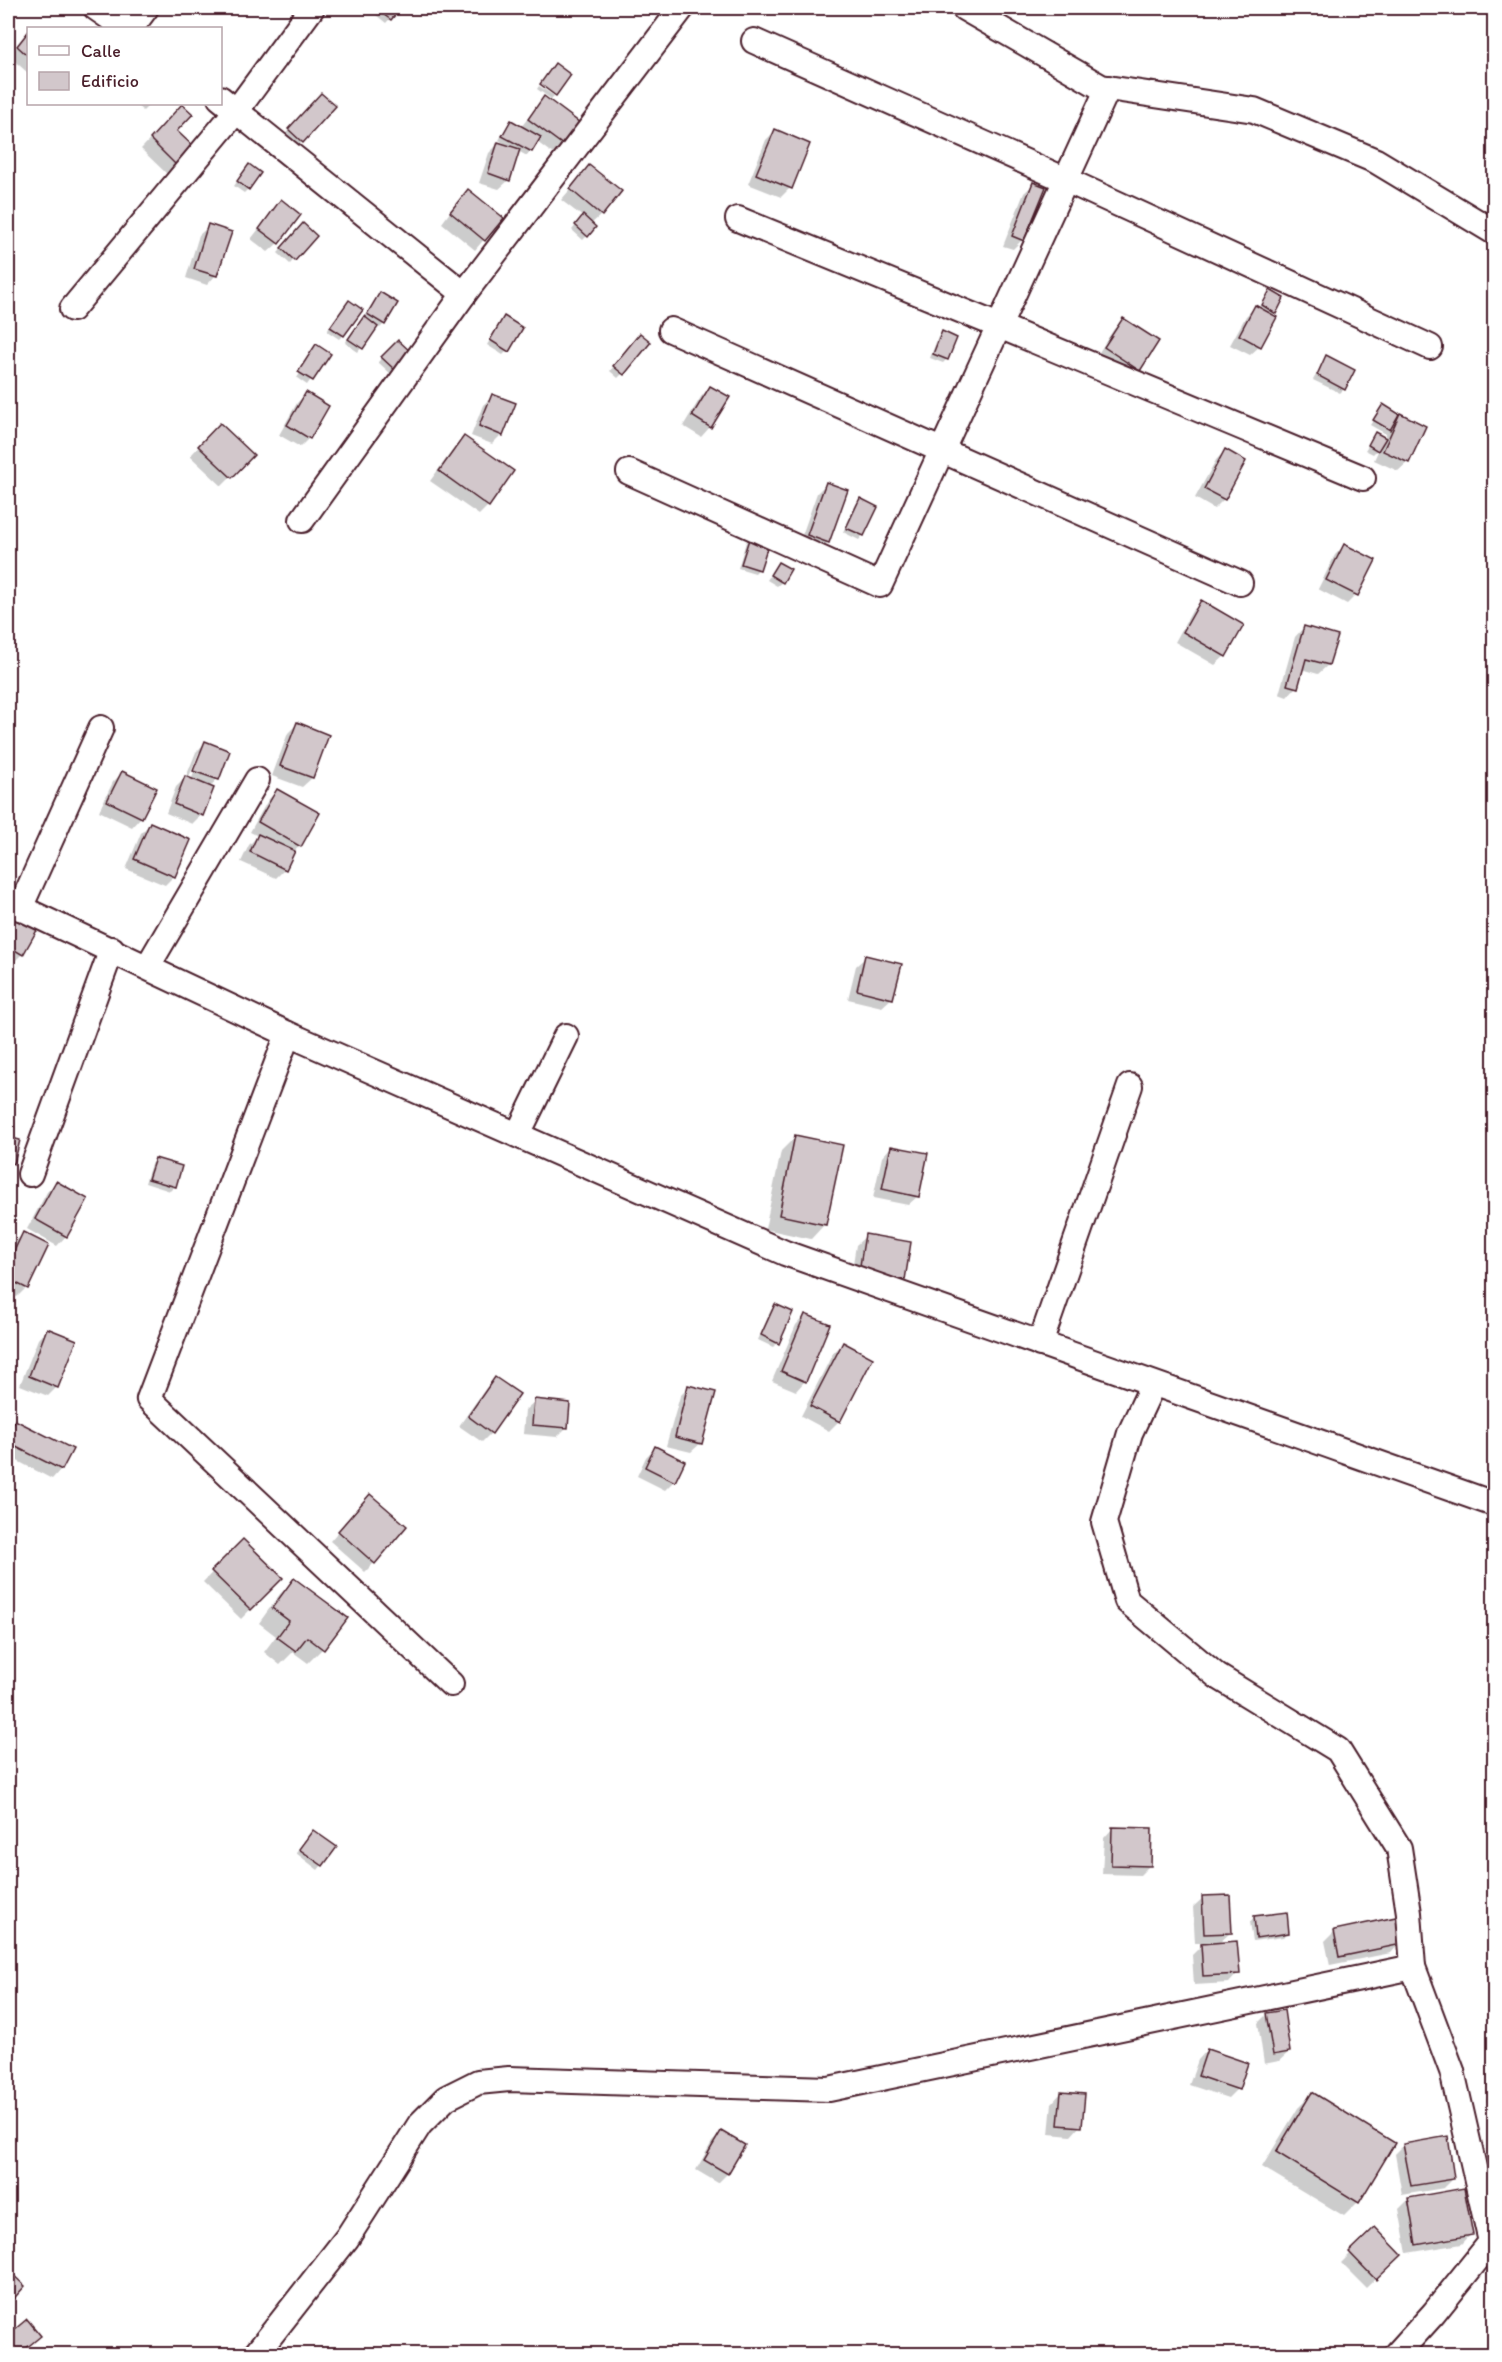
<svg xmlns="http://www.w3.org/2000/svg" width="1502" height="2362" viewBox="0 0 1502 2362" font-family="Itim,sans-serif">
	<rect width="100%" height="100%" fill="#fff"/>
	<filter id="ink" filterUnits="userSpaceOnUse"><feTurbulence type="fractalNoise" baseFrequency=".0167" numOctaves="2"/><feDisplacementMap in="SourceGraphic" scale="12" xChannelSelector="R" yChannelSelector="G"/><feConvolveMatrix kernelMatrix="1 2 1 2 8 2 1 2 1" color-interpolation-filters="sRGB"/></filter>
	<g filter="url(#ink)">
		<g fill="#0003" fill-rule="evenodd">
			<path d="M373,8H399L386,23L371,11Z"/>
			<path d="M28,33V73L9,56Z"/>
			<path d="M539,86L554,96L551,99L537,89Z"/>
			<path d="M544,98L578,123L562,144L553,154L537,142L527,156L518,151L509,180L499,189L479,183L489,153L498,144L509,146L499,140L507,126L511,122L521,127Z"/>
			<path d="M135,104H150L143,111Z"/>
			<path d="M312,104L302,142L293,151L280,140Z"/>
			<path d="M182,106L175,131L192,147L167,174L141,149Z"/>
			<path d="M775,131L790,188L781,197L748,184L766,140Z"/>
			<path d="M590,167L601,215L591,224L587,236L583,240L572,230L583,217L561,200Z"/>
			<path d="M245,170L248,189L244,193L234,186Z"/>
			<path d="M1034,184L1022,240L1013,249L1003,246L1024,193Z"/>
			<path d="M459,200L502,218L475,250L442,223Z"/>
			<path d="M281,201L278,243L268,252L251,239Z"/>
			<path d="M303,225L315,236L290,264L278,253Z"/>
			<path d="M209,226L216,275L207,285L186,278L199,235Z"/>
			<path d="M1270,292L1276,312L1271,316L1260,346L1250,355L1230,345L1246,316L1255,307L1259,309Z"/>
			<path d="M380,294L384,324L380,328L377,326L358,352L345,343Z"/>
			<path d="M349,302L343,335L339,339L327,331Z"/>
			<path d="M1123,320L1139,370L1129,379L1096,357L1114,329Z"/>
			<path d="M500,323L507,351L503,355L487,345Z"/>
			<path d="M942,333L947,359L943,363L930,358L938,337Z"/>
			<path d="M636,339L622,374L618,378L610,371Z"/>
			<path d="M398,342L410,353L391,374L378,362Z"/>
			<path d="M315,349L329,354L307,385L297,378Z"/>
			<path d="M1327,357L1344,389L1340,393L1313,380Z"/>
			<path d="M710,387V427L701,437L683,426L701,397Z"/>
			<path d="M306,394L309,438L300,447L279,435L297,403Z"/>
			<path d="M493,396L501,435L492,444L471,436L483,405Z"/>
			<path d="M1383,406L1394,421L1400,415L1408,462L1398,471L1374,460L1380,447L1373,454L1365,450L1376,434L1384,439L1386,434L1370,425Z"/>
			<path d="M211,434L231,477L222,486L190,456Z"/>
			<path d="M464,438L488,506L479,515L430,481L455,447Z"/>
			<path d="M1225,451L1244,461L1224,499L1214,509L1195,498L1216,460Z"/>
			<path d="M826,484L828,542L819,552L799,544L817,493Z"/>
			<path d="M861,500L863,535L859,540L843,532L856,504Z"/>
			<path d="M750,537L759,569L755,573L738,568L746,542Z"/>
			<path d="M1344,546L1356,595L1347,604L1318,589L1335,555Z"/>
			<path d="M778,564L782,582L777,586L767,580Z"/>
			<path d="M1202,602L1225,656L1215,665L1175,642L1192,611Z"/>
			<path d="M1304,627L1336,637L1328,665L1318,674L1301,669L1296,687L1287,697L1279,694L1295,637Z"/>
			<path d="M297,724L327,735L312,778L302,787L272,776L288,733Z"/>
			<path d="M205,743L217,779L209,788L201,815L192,824L166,813L176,787L186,777L196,752ZM199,752H202L192,778L189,777Z"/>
			<path d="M122,773L141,817L132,827L99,811L113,782Z"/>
			<path d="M277,791L300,846L292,853L285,869L276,878L241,862L249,845L258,836L250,832L268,800Z"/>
			<path d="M150,824L174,876L165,885L126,869L141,833Z"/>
			<path d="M8,915L35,931L22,954L13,963L8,960Z"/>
			<path d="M866,957L892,998L882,1007L848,999L856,966Z"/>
			<path d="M796,1136L825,1224L811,1239L765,1229L781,1151Z"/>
			<path d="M8,1139L18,1142L13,1163L8,1168Z"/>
			<path d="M891,1147L918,1196L908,1205L873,1198L882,1157Z"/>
			<path d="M155,1160L175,1186L170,1191L145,1183L151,1164Z"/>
			<path d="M56,1183L66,1236L57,1246L27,1229L47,1192Z"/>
			<path d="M23,1234L26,1288L17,1297L8,1292V1256L14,1243Z"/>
			<path d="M866,1236L910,1243L903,1280L894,1289L850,1282L856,1245Z"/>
			<path d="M775,1305L777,1343L773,1347L758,1340L771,1310Z"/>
			<path d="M805,1315V1381L796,1391L772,1381L796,1325Z"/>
			<path d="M47,1329L57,1387L48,1396L20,1385L38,1339Z"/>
			<path d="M843,1344L871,1358L839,1421L829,1431L801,1416L833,1353Z"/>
			<path d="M495,1379L491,1433L482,1442L459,1426L486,1388Z"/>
			<path d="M689,1387L701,1443L691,1452L666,1446L680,1396Z"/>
			<path d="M535,1401L566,1428L557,1437L523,1434L525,1410Z"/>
			<path d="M16,1422L61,1469L52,1479L8,1456V1430Z"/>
			<path d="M655,1448L674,1481L665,1490L637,1476L646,1457Z"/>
			<path d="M361,1505L374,1563L365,1572L330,1541Z"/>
			<path d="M243,1541L281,1578L241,1619L203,1582Z"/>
			<path d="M295,1580L345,1618L322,1649L308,1663L293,1652L280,1665L264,1652L276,1636L259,1623L280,1594Z"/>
			<path d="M1113,1828L1149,1866L1140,1875L1102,1874L1104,1838Z"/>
			<path d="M309,1836L335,1848L318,1870L296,1853Z"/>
			<path d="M1203,1898L1230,1933L1218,1944L1238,1973L1229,1983L1194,1985L1192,1955L1204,1943H1195L1193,1907Z"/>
			<path d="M1254,1917L1288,1933L1283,1937L1253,1941L1250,1922Z"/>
			<path d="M1334,1932L1400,1943L1391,1953L1330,1965L1325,1941Z"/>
			<path d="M1267,2014L1289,2052L1279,2061L1264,2064L1258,2023Z"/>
			<path d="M1207,2050L1237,2089L1228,2098L1189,2085L1198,2060Z"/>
			<path d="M1494,2084V2105L1486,2101Z"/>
			<path d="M1061,2093L1080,2126L1071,2136L1049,2134L1052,2103Z"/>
			<path d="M1312,2094L1358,2202L1344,2216L1262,2167L1298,2108Z"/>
			<path d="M721,2133L743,2146L727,2174L718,2183L696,2170L712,2142Z"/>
			<path d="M1404,2145L1453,2179L1444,2188L1402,2195L1395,2154Z"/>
			<path d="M1408,2200L1471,2234L1462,2244L1407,2253L1399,2209Z"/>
			<path d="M1375,2229L1400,2255L1366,2288L1341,2263Z"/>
			<path d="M1467,2350L1470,2354H1458Z"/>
		</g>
		<g fill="#d2c7cb" stroke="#4a1f2b" stroke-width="1.5">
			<path d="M375,8H401L391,20Z"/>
			<path d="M28,32V56L17,46Z"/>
			<path d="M555,63L571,75L556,96L540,84Z"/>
			<path d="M321,93L336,106L303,143L288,129Z"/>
			<path d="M544,96L580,123L563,145L528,119Z"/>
			<path d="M182,104L193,114L177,131L194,147L177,166L150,139Z"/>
			<path d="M511,120L541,137L532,152L502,136Z"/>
			<path d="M775,129L810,144L792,189L756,174Z"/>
			<path d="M498,142L520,149L510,181L488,173Z"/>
			<path d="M249,164L261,173L249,190L237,181Z"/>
			<path d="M589,165L622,191L602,216L570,189Z"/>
			<path d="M1033,182L1046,187L1024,241L1012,236Z"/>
			<path d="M468,189L504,218L485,241L450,212Z"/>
			<path d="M281,199L301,215L279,244L259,229Z"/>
			<path d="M583,215L596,227L588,237L575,225Z"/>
			<path d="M303,223L317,236L295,261L281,248Z"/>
			<path d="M208,224L232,232L217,276L194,269Z"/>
			<path d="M1270,290L1284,298L1276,314L1262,305Z"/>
			<path d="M380,292L398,303L385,325L367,314Z"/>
			<path d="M349,300L363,310L344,336L330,327Z"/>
			<path d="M1255,305L1277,317L1261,347L1239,335Z"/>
			<path d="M364,316L378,327L363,349L348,339Z"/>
			<path d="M504,316L523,328L509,352L490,340Z"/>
			<path d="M1123,318L1159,341L1140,371L1104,347Z"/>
			<path d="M942,331L957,338L948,360L933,354Z"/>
			<path d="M640,333L651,342L624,375L613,366Z"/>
			<path d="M398,340L412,353L396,371L381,357Z"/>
			<path d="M316,344L331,354L313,381L298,372Z"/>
			<path d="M1326,355L1355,370L1345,390L1317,375Z"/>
			<path d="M710,386L730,397L711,428L692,416Z"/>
			<path d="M306,392L329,406L310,439L287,425Z"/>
			<path d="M492,394L516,403L503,436L479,426Z"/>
			<path d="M1383,404L1399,414L1390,430L1373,420Z"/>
			<path d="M1400,413L1426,426L1409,463L1383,451Z"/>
			<path d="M220,423L254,455L232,478L198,446Z"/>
			<path d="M1375,432L1386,438L1378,451L1368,445Z"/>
			<path d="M464,436L514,471L489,507L439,471Z"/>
			<path d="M1225,449L1246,461L1225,500L1204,489Z"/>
			<path d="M826,482L848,490L829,543L807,535Z"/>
			<path d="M860,498L878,507L864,536L846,528Z"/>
			<path d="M750,536L769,542L760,570L741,564Z"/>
			<path d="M1344,544L1376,560L1358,596L1326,580Z"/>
			<path d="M778,562L791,569L783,583L770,575Z"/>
			<path d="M1201,600L1244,625L1226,657L1183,632Z"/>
			<path d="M1304,626L1338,636L1329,665L1306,659L1298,688L1287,685Z"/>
			<path d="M297,722L329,735L313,778L280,766Z"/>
			<path d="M205,741L230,751L219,780L193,771Z"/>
			<path d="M122,771L157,788L142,818L107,801Z"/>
			<path d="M185,776L214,788L203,816L174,804Z"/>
			<path d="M277,789L320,813L301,847L258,822Z"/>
			<path d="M150,822L191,840L175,877L134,859Z"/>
			<path d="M258,834L295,851L286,870L250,852Z"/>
			<path d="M8,914L37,930L23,955L8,946Z"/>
			<path d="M865,955L902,964L893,999L857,990Z"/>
			<path d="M795,1135L843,1145L826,1225L779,1215Z"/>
			<path d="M8,1137L20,1140L14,1164L8,1162Z"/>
			<path d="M891,1146L928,1153L919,1197L882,1189Z"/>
			<path d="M155,1158L182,1166L176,1187L148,1179Z"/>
			<path d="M56,1181L88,1199L67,1237L35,1219Z"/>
			<path d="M23,1232L49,1245L28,1289L8,1279V1264Z"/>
			<path d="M865,1234L911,1242L905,1280L859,1272Z"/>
			<path d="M775,1304L793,1312L779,1344L761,1335Z"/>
			<path d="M805,1314L830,1324L806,1382L781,1371Z"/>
			<path d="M47,1328L77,1340L58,1388L29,1376Z"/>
			<path d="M843,1342L873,1358L840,1422L810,1406Z"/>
			<path d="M495,1377L520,1394L492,1434L468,1416Z"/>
			<path d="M688,1385L716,1392L702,1444L675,1437Z"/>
			<path d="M534,1399L570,1403L568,1428L532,1425Z"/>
			<path d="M15,1420L73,1449L62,1470L8,1443V1436Z"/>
			<path d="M655,1446L685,1461L675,1482L645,1467Z"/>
			<path d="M370,1494L407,1526L375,1564L338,1531Z"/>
			<path d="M243,1539L283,1578L251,1610L211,1571Z"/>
			<path d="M294,1578L348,1618L324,1650L307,1637L296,1651L277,1637L289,1621L272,1608Z"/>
			<path d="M1112,1827L1152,1828L1151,1866L1111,1865Z"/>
			<path d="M313,1830L337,1847L323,1866L299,1849Z"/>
			<path d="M1230,1895L1232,1933L1204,1934L1202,1896Z"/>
			<path d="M1287,1912L1289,1933L1256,1938L1254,1916Z"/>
			<path d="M1396,1917L1402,1944L1339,1957L1334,1930Z"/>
			<path d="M1237,1941L1240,1974L1203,1976L1201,1944Z"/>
			<path d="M1284,2010L1290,2052L1273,2055L1266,2013Z"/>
			<path d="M1207,2049L1248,2063L1239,2090L1198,2076Z"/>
			<path d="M1061,2092L1085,2094L1082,2127L1058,2125Z"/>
			<path d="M1312,2092L1395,2143L1359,2203L1276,2152Z"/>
			<path d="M721,2131L745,2145L728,2174L704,2160Z"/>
			<path d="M1448,2136L1454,2179L1411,2186L1403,2144Z"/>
			<path d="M1464,2188L1473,2235L1416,2245L1408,2198Z"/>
			<path d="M1375,2227L1402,2255L1376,2280L1349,2252Z"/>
			<path d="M10,2272L25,2286L8,2305V2275Z"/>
			<path d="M27,2319L41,2336L19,2354H8V2335Z"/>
		</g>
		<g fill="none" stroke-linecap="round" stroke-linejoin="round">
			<g stroke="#4a1f2b" stroke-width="28">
				<g id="street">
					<path d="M96,8L125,28"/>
					<path d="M964,8L1101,87L1254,110L1376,161L1494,232"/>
					<path d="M131,28L146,8"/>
					<path d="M754,41L1066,180L1430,347"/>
					<path d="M1108,88L999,326L1363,478"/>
					<path d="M220,98L464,294"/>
					<path d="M72,309L237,110L312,8"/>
					<path d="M671,330L1240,583"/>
					<path d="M629,472L880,585L999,326L738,219"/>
					<path d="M302,520L464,294L682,8"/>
					<path d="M8,902L288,1034L785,1253L1494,1504"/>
					<path d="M20,908L101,728"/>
					<path d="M148,966L257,780"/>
					<path d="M288,1034L149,1399L451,1684"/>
					<path d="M518,1134L566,1036"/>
					<path d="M30,1174L112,949"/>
					<path d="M1040,1344L1130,1086"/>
					<path d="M256,2354L347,2238L420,2124L446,2098L478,2082L509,2079L829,2089L1413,1967L1409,1913L1399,1848L1338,1750L1217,1676L1127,1601L1104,1522L1130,1433L1153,1384"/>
					<path d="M1397,2354L1434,2313L1491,2242L1452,2071L1413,1967"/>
				</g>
			</g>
			<use href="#street" stroke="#fff" stroke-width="24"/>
		</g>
	</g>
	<rect width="1502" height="2362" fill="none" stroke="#fff" stroke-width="30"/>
	<rect x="15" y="15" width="1472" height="2332" fill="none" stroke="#4a1f2b" stroke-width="2" filter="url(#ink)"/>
	<rect x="27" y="27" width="195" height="78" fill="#ffffff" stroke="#b7a5aa" stroke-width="1.5"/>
	<rect x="39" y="46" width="30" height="9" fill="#ffffff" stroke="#b7a5aa" stroke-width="1.5"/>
	<text x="81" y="57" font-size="18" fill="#4a1f2b">Calle</text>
	<rect x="39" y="72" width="30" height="18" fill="#d2c7cb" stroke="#b7a5aa" stroke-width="1.5"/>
	<text x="81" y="87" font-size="18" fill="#4a1f2b">Edificio</text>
</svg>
